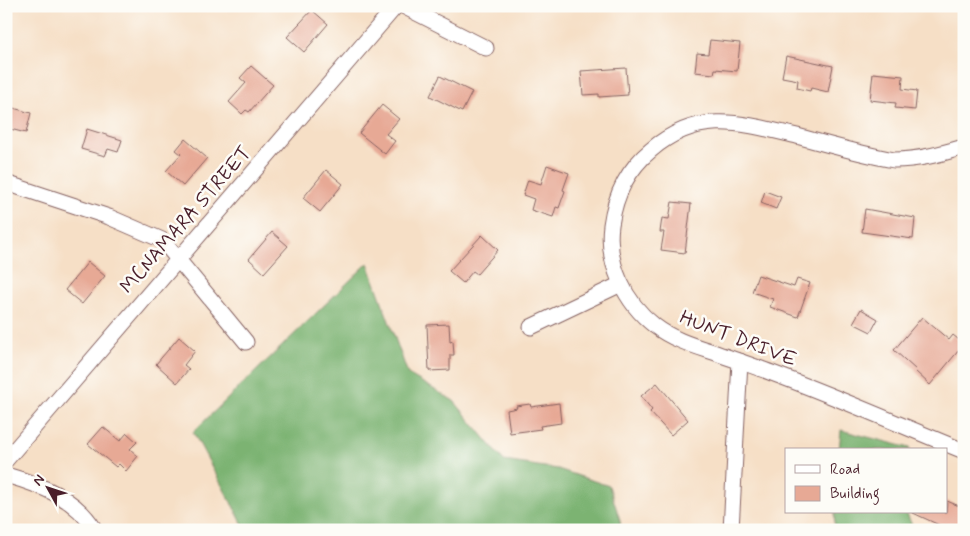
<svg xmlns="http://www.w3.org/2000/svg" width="970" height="536" viewBox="0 0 970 536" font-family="Mynerve,sans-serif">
	<rect width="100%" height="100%" fill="#fdfcf7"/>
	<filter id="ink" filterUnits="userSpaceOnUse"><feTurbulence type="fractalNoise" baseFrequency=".02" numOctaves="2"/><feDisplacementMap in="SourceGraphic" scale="10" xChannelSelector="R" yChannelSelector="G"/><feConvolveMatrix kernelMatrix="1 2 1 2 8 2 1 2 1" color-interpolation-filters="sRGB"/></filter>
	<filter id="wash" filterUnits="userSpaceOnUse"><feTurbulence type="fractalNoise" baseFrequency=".0096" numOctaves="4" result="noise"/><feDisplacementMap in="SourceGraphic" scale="20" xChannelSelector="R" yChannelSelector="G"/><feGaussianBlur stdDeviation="1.12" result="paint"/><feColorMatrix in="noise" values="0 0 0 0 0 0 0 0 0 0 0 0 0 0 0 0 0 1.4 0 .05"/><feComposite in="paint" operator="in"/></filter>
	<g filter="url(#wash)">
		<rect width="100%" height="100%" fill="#f6dfc6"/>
		<g fill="#7bb372" stroke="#62694e">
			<path d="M368,263L408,374L454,401L504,461L558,469L609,486L620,520L621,530H246L193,432Z"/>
			<path d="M841,430L910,448V450H839Z"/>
			<path d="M835,512H906L914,530H834Z"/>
		</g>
		<g id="blocks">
			<g fill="#e7a995">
				<path d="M312,10L328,24L304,52L287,37Z"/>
				<path d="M710,40L740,43L737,71L715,69L714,74L695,72L697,53L708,54Z"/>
				<path d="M786,56L833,66L828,92L811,88L810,91L797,88L798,80L782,77Z"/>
				<path d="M251,66L273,85L249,112L246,110L242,114L229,102L246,83L240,78Z"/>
				<path d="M626,68L628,95L599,97V94L583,95L581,71Z"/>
				<path d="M873,73L903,76L902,89L917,91L915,110L895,108L896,103L870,100Z"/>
				<path d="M440,76L472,92L462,112L430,96Z"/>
				<path d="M382,105L399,119L386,134L395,141L385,154L359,133Z"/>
				<path d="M6,106L31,113L26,133L6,128Z"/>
				<path d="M87,129L122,140L118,152L108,149L105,156L81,149Z"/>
				<path d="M185,139L207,158L183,186L166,171L181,154L176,150Z"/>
				<path d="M547,165L569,173L563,190L565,191L559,208L556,207L553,217L531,210L534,199L523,195L528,180L541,184Z"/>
				<path d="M326,170L343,184L320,212L303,198Z"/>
				<path d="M765,191L781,197L776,209L761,203Z"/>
				<path d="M672,202L691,204L685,253L661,250L664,232H660L662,218L669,219Z"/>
				<path d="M865,209L915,218L913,239L862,232Z"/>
				<path d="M272,232L288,246L264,273L249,259Z"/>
				<path d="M482,235L498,250L477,274L473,271L463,283L449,271Z"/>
				<path d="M88,262L105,276L82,304L65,290Z"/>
				<path d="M758,275L794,287L797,279L810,283L798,317L770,307L773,299L752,292Z"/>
				<path d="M861,309L878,319L871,332L853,323Z"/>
				<path d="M922,317L949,340L953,335L964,344L930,385L915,371L916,370L894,350Z"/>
				<path d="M449,324L450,342L453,341L454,355H450V370L429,371L427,325Z"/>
				<path d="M179,337L195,351L184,365L189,369L177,383L156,364Z"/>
				<path d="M657,383L688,420L671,435L650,412L652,410L641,396Z"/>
				<path d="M559,403L561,423L540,426L541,429L510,433L507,410L517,408L516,406L530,404L531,407Z"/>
				<path d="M103,427L120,441L127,433L137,442L130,449L138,456L126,471L119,464L116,467L88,444Z"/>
				<path d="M947,501L964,508V530H950L911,512H946Z"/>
			</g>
		</g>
	</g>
	<g filter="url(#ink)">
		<use href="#blocks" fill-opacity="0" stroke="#866261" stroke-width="1"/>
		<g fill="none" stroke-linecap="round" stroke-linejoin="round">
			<g stroke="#866261" stroke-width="17">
				<g id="minor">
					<path d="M403,6L486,48"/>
					<path d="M964,147C940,154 918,160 894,160C861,154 829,145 797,136C742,123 699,109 651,150C628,169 615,196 611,225C606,263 625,303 655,326C673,340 695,346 716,353C735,360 754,366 772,373C837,397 900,425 964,451"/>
					<path d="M6,183L109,217L162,240L246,342"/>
					<path d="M531,327L621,284"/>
					<path d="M6,460L396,6"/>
					<path d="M6,475C41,485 76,498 95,530"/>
					<path d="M731,530L740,361"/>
				</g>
			</g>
			<use href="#minor" stroke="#fff" stroke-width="15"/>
		</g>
	</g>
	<g text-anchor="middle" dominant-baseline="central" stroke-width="5" stroke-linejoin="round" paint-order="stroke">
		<g font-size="20" fill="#4a1f2b" stroke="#fdfcf7">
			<text transform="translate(186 220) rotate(-49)">MCNAMARA STREET</text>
			<text transform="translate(738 339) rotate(21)">HUNT DRIVE</text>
		</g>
	</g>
	<rect width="970" height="536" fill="none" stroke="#fdfcf7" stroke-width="25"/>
	<rect x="785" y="448" width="162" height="65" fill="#fdfcf7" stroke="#b5a4a5"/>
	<rect x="795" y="465" width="25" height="8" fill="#ffffff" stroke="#b5a4a5"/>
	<text x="830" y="474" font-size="15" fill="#4a1f2b">Road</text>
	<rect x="795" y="486" width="25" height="15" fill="#e7a995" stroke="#b5a4a5"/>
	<text x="830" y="498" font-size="15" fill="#4a1f2b">Building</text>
	<g transform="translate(48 488) rotate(310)" stroke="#fdfcf7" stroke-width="4" paint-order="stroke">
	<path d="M0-4L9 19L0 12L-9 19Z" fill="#4a1f2b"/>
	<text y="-8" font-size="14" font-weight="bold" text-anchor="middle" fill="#4a1f2b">N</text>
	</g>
</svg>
